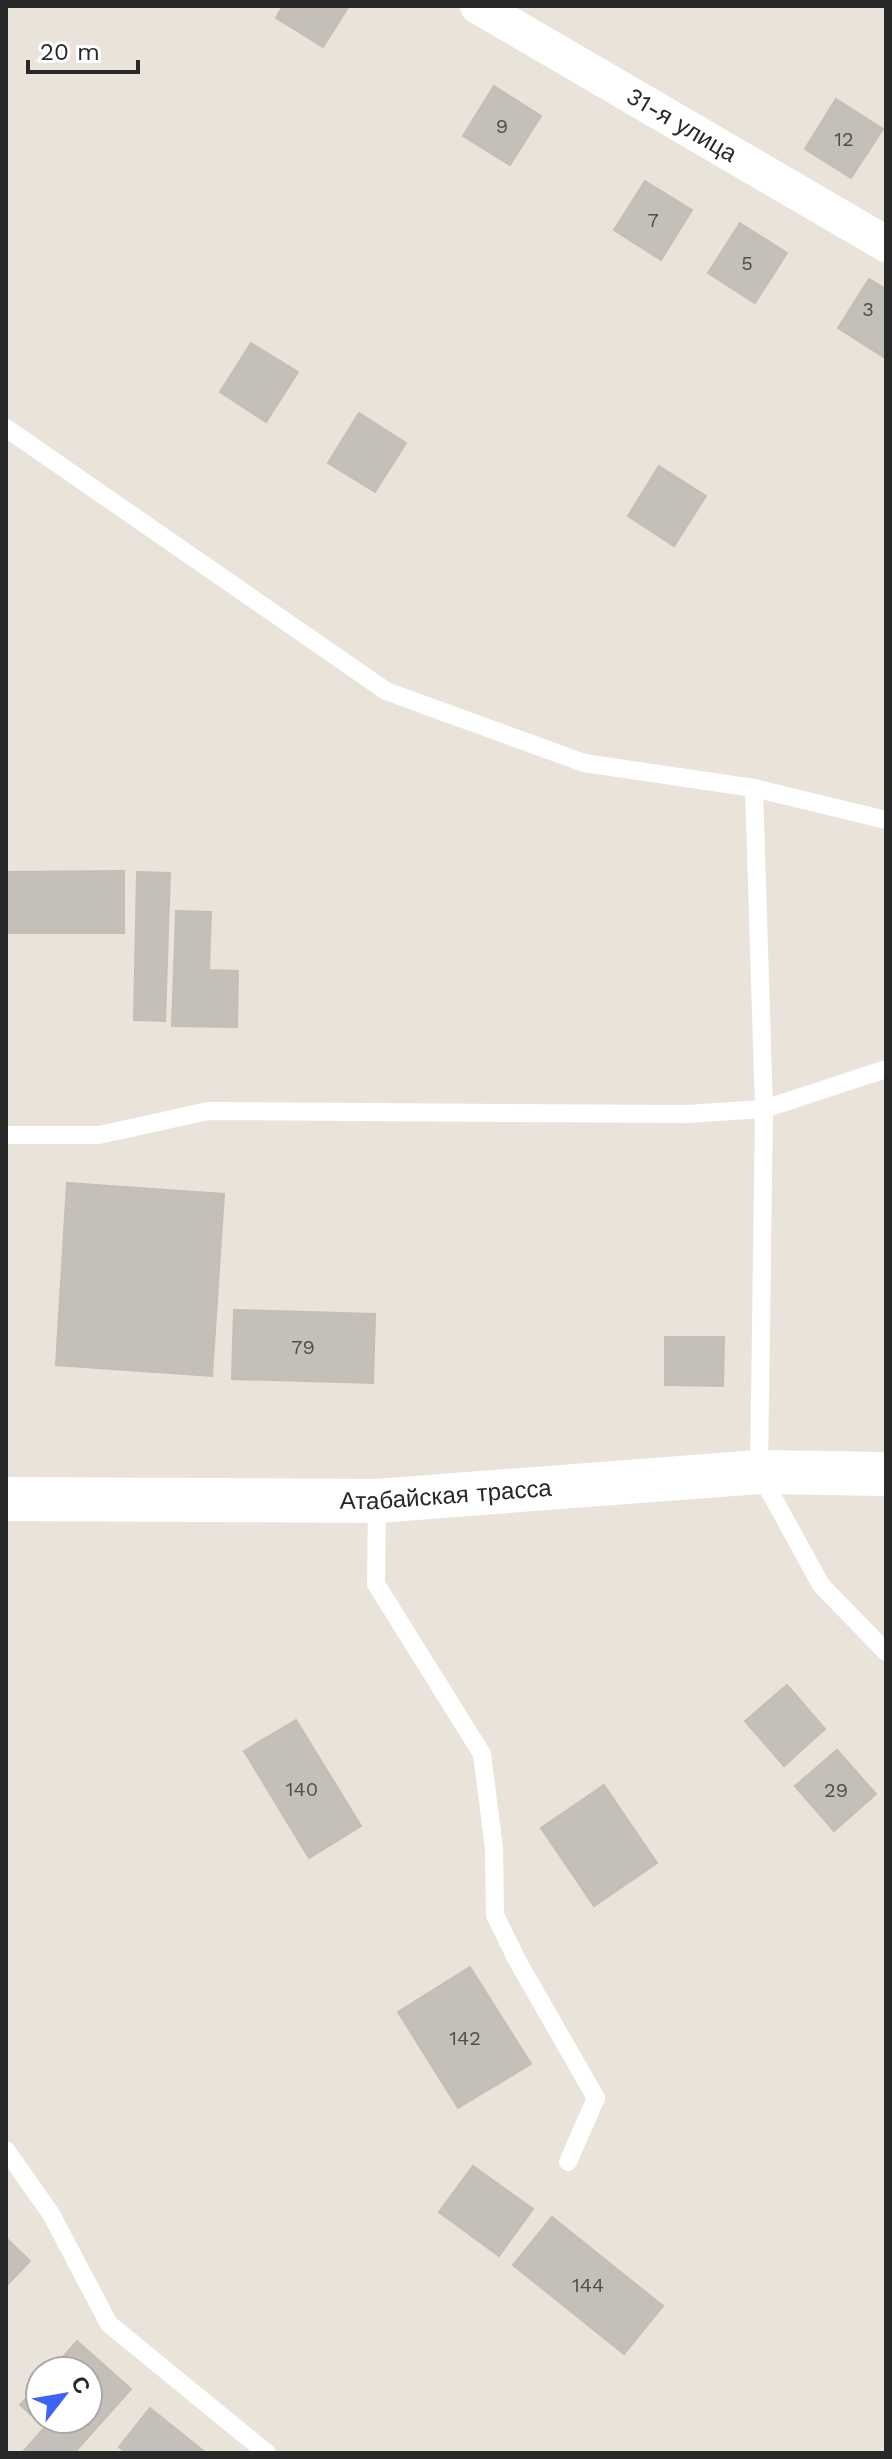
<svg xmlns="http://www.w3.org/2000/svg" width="892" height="2459" viewBox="0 0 892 2459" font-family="'Work Sans',sans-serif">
	<rect width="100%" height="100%" fill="#eae3d9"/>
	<g fill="#c5bfb9" stroke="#c5beb4" stroke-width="2">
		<path d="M283,6H349L323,47L276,18Z"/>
		<path d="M494,86L541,116L510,165L463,136Z"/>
		<path d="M836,99L883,129L851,178L805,149Z"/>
		<path d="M645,181L692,210L661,260L614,230Z"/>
		<path d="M740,223L787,253L755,303L708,273Z"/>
		<path d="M869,279L886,289L885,358L838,328Z"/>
		<path d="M251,343L298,372L266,422L220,392Z"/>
		<path d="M359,413L406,443L375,492L328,463Z"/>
		<path d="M659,466L706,496L674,546L628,516Z"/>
		<path d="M124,871V933H6V872Z"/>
		<path d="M137,872L170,873L165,1021L134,1020Z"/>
		<path d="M176,911L211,912L209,970L238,971L237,1027L172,1026Z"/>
		<path d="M67,1183L224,1194L212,1376L56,1365Z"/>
		<path d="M234,1310L375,1314L373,1383L232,1379Z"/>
		<path d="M665,1337H724L723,1386L665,1385Z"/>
		<path d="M787,1685L825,1729L784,1766L745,1721Z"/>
		<path d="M296,1720L361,1826L309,1858L244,1751Z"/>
		<path d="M837,1750L876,1794L834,1831L795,1786Z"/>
		<path d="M604,1785L657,1863L594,1906L541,1828Z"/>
		<path d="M470,1967L531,2064L458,2108L398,2012Z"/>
		<path d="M473,2166L533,2209L499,2256L439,2212Z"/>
		<path d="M552,2217L663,2306L624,2354L513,2265Z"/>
		<path d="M6,2238L30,2261L6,2286Z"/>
		<path d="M77,2341L131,2389L74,2453H22L45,2427L20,2405L40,2383V2419H88V2371H51Z"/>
		<path d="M150,2408L206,2453H127L119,2447Z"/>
	</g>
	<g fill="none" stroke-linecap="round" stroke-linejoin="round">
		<g stroke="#fff" stroke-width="18">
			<path d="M6,428L386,691L584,763L754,788L886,820"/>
			<path d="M754,788L764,1109L759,1472L821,1585L886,1652"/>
			<path d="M6,1135H99L208,1111L687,1114L764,1109L886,1069"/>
			<path d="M377,1501L376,1584L482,1754L494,1848L495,1915L518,1962L596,2098L568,2162"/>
			<path d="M6,2150L51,2214L109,2324L267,2453"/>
		</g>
		<path stroke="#fff" stroke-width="36" id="s1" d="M478,6L886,244"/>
		<path stroke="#fff" stroke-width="44" id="s2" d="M6,1499L377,1501L759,1472L886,1474"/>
	</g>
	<g text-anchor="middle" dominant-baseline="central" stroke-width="7" stroke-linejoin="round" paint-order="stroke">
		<g font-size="20" fill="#4f4e4c">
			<text x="502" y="126">9</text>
			<text x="844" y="139">12</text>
			<text x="653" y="220">7</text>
			<text x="747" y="263">5</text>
			<text x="868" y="309">3</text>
			<text x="303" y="1347">79</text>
			<text x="302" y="1789">140</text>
			<text x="836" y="1790">29</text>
			<text x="465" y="2038">142</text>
			<text x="588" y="2285">144</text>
		</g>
		<g font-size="24" fill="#282828" stroke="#fff">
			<text stroke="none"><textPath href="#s1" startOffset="236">31-я улица</textPath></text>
			<text stroke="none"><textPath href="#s2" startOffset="440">Атабайская трасса</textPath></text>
		</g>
	</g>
	<rect width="892" height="2459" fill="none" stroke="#282828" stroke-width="16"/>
	<g transform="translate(64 2395) rotate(59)"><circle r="38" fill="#ffffff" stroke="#a9a9a9" stroke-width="2"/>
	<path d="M0-6L14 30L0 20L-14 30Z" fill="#3e62f3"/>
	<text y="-12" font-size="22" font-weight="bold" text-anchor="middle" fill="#282828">С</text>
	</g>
	<path d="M28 60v12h110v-12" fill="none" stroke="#282828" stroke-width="4"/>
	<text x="40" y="60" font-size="24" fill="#282828" stroke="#ffffff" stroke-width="6" paint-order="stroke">20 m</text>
</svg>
